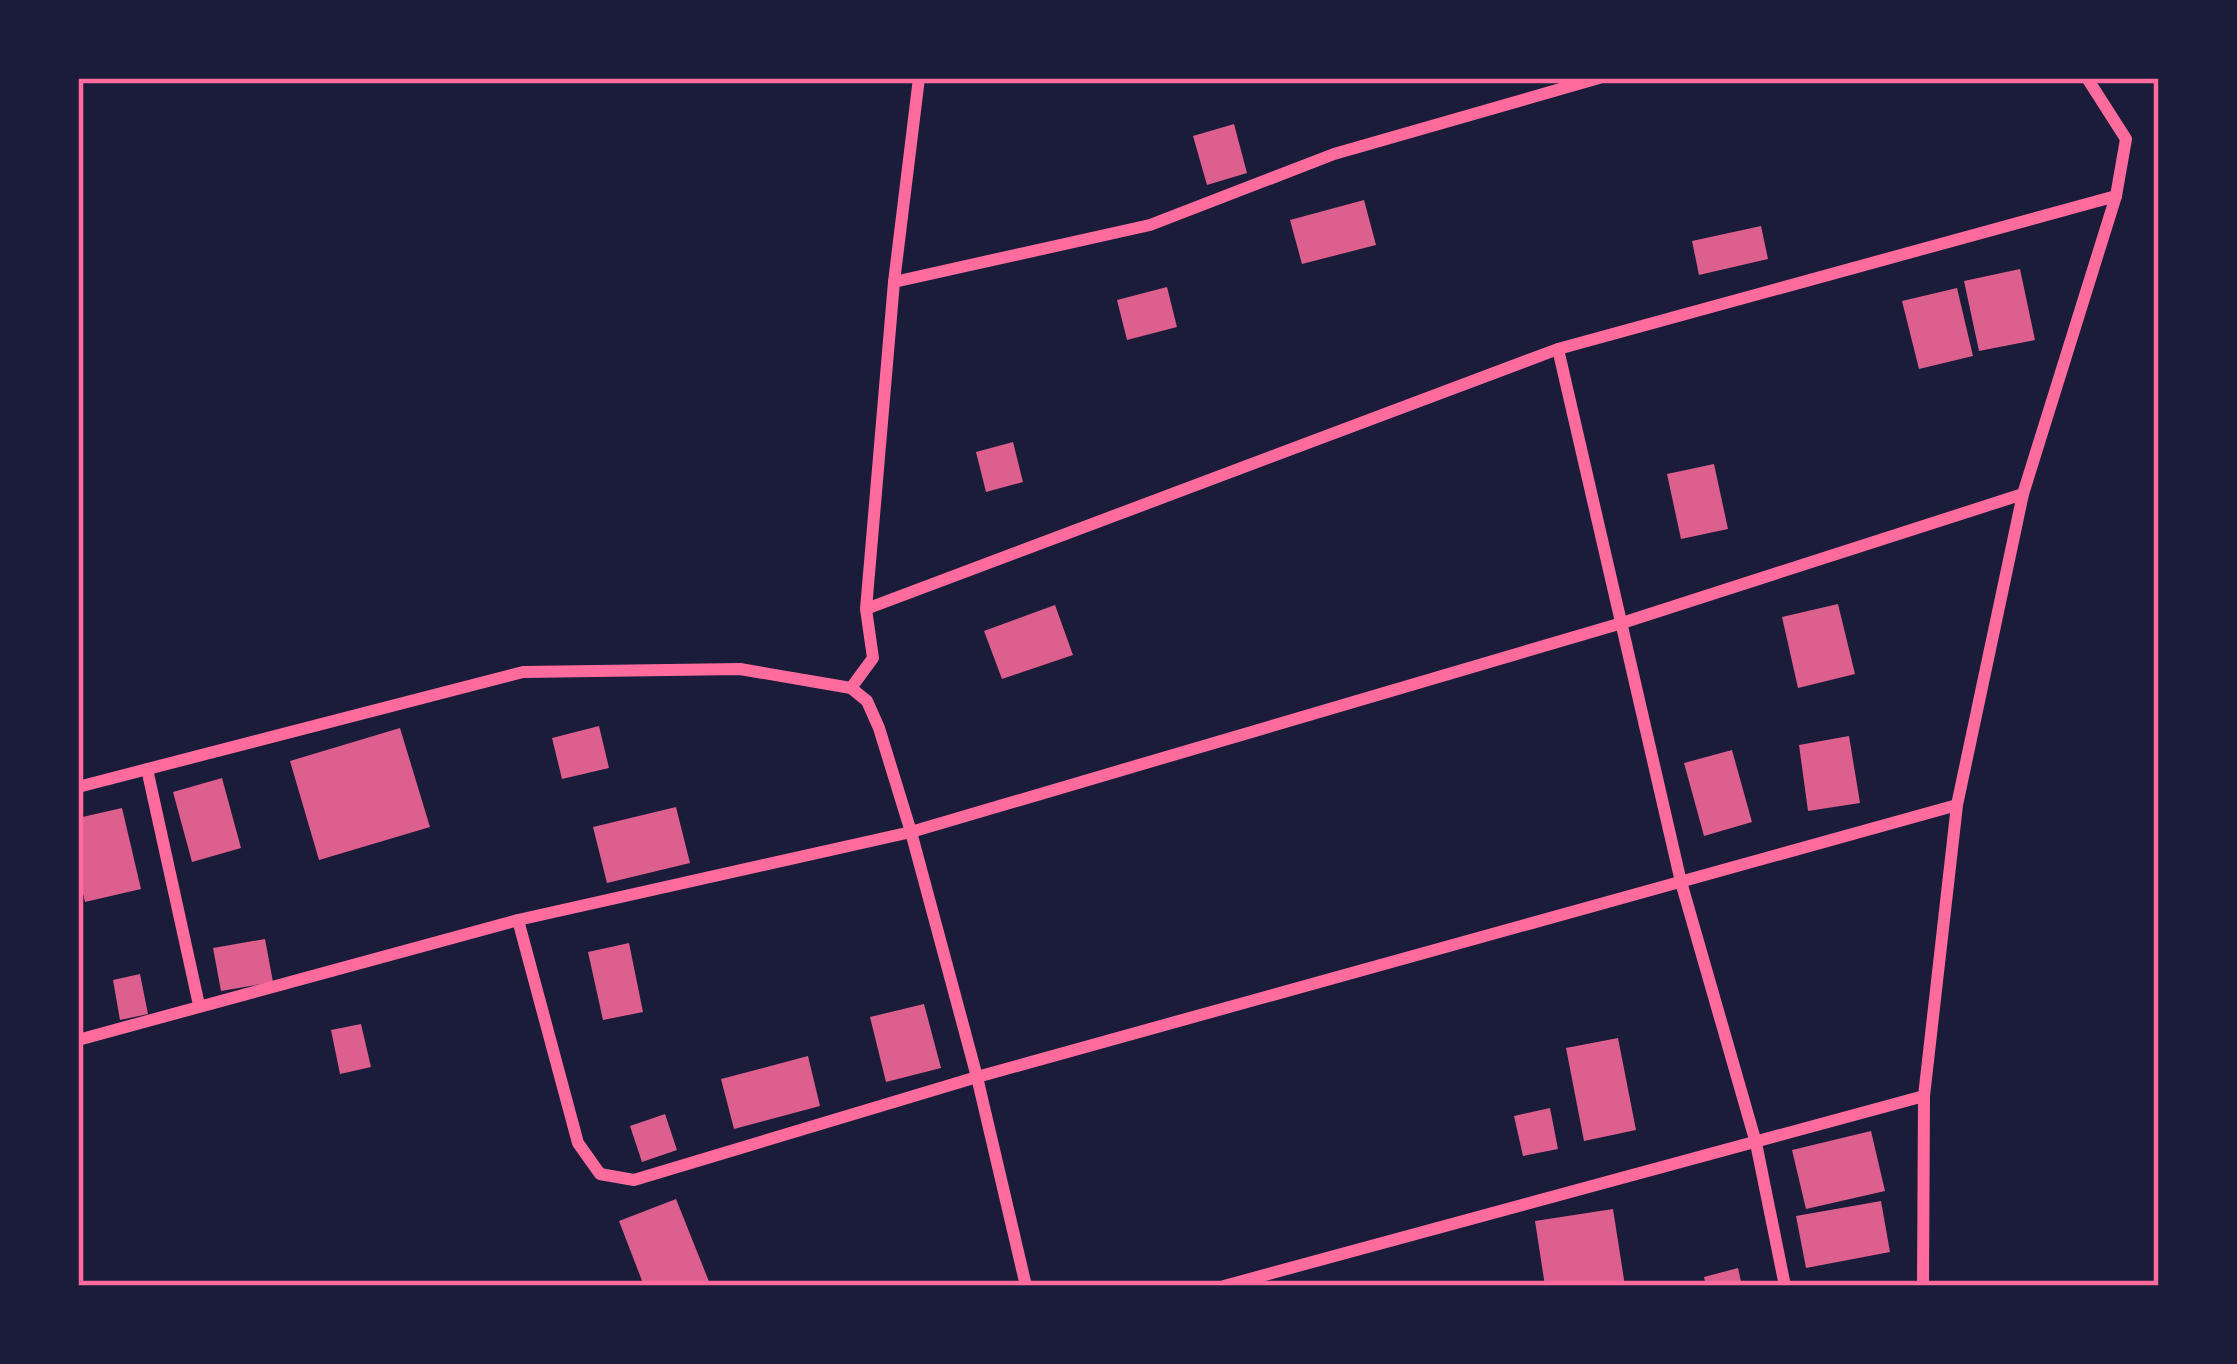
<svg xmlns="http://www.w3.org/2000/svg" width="2237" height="1364" viewBox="0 0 2237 1364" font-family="'Alegreya Sans',sans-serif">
	<rect width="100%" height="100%" fill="#1b1b3a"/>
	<g fill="#dd5f8e">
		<path d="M1234,124L1247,173L1207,185L1193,136Z"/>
		<path d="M1364,200L1376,245L1302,264L1290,220Z"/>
		<path d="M1761,226L1768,259L1699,275L1692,241Z"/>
		<path d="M2020,269L2035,340L1979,351L1964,281Z"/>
		<path d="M1167,287L1177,327L1127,340L1117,300Z"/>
		<path d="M1957,288L1973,356L1919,369L1902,301Z"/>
		<path d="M1013,442L1023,482L986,492L976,452Z"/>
		<path d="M1714,464L1728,529L1681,539L1667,474Z"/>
		<path d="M1838,604L1855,674L1798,688L1782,617Z"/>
		<path d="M1055,605L1073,655L1002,679L984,631Z"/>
		<path d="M599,726L609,768L562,779L552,738Z"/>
		<path d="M400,728L430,827L319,860L290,761Z"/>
		<path d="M1849,736L1860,803L1808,811L1799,745Z"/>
		<path d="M1732,750L1752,822L1704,836L1684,763Z"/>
		<path d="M222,778L241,848L192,862L173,792Z"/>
		<path d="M676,807L690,863L607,883L593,827Z"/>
		<path d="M122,808L141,889L85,902L78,872V818Z"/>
		<path d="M265,939L273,982L221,991L213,948Z"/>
		<path d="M629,943L643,1012L603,1020L588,952Z"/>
		<path d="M140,974L148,1014L120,1020L113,980Z"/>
		<path d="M924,1004L941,1068L886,1082L870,1017Z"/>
		<path d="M361,1024L371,1067L340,1074L331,1030Z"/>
		<path d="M1618,1038L1636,1130L1584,1141L1566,1048Z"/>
		<path d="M808,1056L820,1106L734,1129L721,1079Z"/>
		<path d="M1550,1108L1558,1149L1523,1156L1514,1116Z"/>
		<path d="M665,1114L677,1150L642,1162L630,1126Z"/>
		<path d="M1871,1131L1885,1191L1806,1209L1792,1150Z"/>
		<path d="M676,1199L710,1284L644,1286L619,1221Z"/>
		<path d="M1881,1201L1890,1252L1806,1268L1796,1216Z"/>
		<path d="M1613,1209L1625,1286H1545L1535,1221Z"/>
		<path d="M1738,1268L1742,1286H1706L1704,1277Z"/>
	</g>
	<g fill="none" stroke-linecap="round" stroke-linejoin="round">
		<g stroke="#ff6b9d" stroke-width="12">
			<path d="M894,282L1150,225L1334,154L1599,78"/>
			<path d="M1558,349L1681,882L1756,1143L1785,1286"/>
			<path d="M866,609L1558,349L2116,196"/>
			<path d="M851,688L873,658L866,609L894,282L919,78"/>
			<path d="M147,769L199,1005"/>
			<path d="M78,787L523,672L740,669L851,688L867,701L879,728L911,832L977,1077L1026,1286"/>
			<path d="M518,920L578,1143L600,1174L634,1180L977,1077L1957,805"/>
			<path d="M78,1040L518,920L911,832L1622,623L2023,494"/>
			<path d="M1224,1286L1924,1096"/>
			<path d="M1923,1286L1924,1096L1957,805L2023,494L2116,196L2126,139L2087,78"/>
		</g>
	</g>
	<rect width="2237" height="1364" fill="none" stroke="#1b1b3a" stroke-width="162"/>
	<rect x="81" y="81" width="2075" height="1202" fill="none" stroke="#ff6b9d" stroke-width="4.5"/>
</svg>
